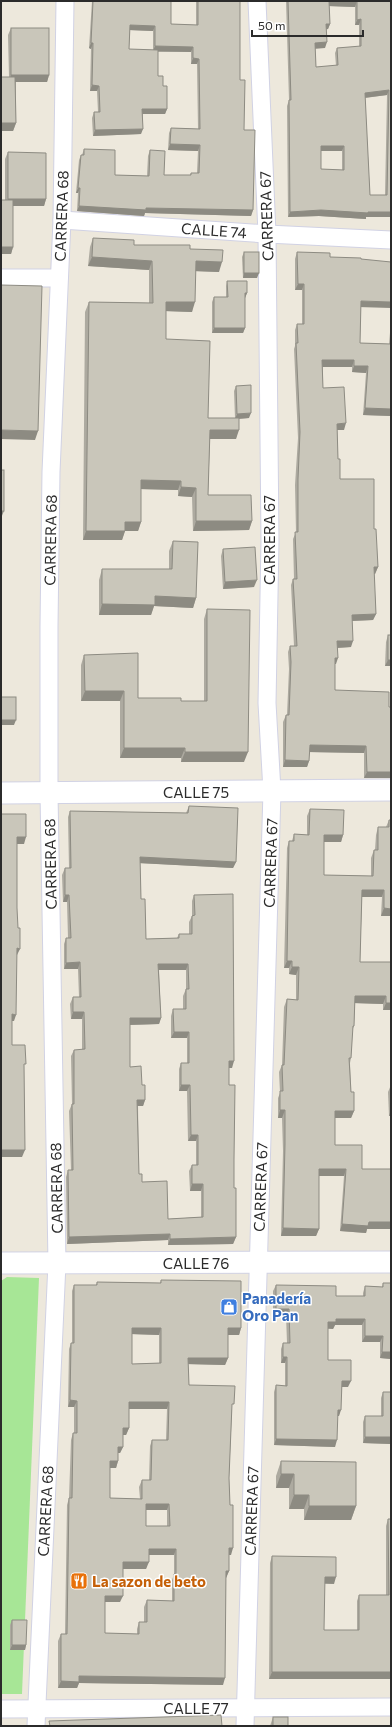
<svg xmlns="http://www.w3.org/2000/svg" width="392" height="1727" viewBox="0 0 392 1727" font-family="Commissioner,sans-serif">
	<rect width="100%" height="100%" fill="#ede8dc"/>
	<path fill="#a7e696" d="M7,1277L39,1278L22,1694H1V1281Z"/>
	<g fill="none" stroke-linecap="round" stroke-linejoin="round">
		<g stroke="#d1d2e4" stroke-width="19">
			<g id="minor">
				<path d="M62,220L267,234L391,240"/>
				<path d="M1,278H59"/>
				<path d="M1,1709L391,1707"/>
				<path d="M36,1726L57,1263L49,793V626L51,472L62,220L65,1"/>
				<path d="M245,1726L272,791L267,703L270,541L267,234L257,1"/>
			</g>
		</g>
		<g stroke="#d1d2e4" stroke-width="23">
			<g id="tertiary">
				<path d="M1,793L391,790"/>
				<path d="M1,1263L391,1262"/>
			</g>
		</g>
		<use href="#minor" stroke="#fff" stroke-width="17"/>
		<use href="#tertiary" stroke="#fff" stroke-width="21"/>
	</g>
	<g fill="#adaaa0" fill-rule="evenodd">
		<path d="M92,1H171V24L196,25V1H240V80L244,130L253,210L251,216L145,213L144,216L77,211L78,193H76L79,160L81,155H82L84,149L115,175L147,176L148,156L150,150L164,175H190L191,173H197L198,151L168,150L169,133L171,128L198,129L197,64H191V52H158V76L163,86L167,109L165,114H143L141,134L93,136L92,118L94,112H98L97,91H90L91,49L89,48ZM130,30L153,31V50L129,49Z"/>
		<path d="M286,1H391V217H366V219L319,216L288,217L287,106L289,100ZM329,6L355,7V25H359V47L337,48L335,53L336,66L316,67L315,48H325L326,29H328L330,24ZM387,95L385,195H370L365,98ZM321,151H342V170L321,169Z"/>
		<path d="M11,28L49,75L47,82H16V123L13,131H1V77H9L8,35Z"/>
		<path d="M8,152L46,199L44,206H13V247L11,254H1V200H5V159Z"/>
		<path d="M93,238L134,245L190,249L219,272L195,271L192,312L166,311V339L208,418H235L234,391L236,386L249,418L239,419L236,439H210L208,495L252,521L249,530L193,531L192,497L178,496V490L141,489V522L138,531H125L122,540H83L85,312L89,302L149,303V270L88,266L90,247Z"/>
		<path d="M244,252L257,278H243L242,257Z"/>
		<path d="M297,252L330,257L361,307L360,343L389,344L391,321V416L363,415L366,373L352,372V367H323V388L344,430H337L338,459L340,479L374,529L378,567L375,574H374L376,614L373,620L352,621L351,647L337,648L335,664V690L389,707H391V778H364V753L309,752V761L307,767H283V722L286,715H287L289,669L288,652L290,646H294L291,585L293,579H294L293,539L296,532L295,485L298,438L294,349L295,346V330L297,324H302V290H295V259Z"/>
		<path d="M227,281L247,293L245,298V328L243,333H212V302L214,297H226V286Z"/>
		<path d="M173,541L196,598L193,608L154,606L151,615H99V580L102,569H169V551Z"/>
		<path d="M223,549L254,587L223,589L221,556Z"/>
		<path d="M207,609L244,762H181V758H120V701H81V665L84,655L138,698L181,701H204V619Z"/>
		<path d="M388,635L391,666H385L386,642Z"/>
		<path d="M189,806L236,862L233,868L140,863L141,899L146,939L177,938L179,934H189V922L192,916V901L194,895L232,1068H229V1085L234,1159V1188L236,1237L233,1244L168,1245V1240L67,1244L66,1177L68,1170H71L69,1111L72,1104L71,1056L74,1050H82V1019H71L70,1004L73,997H79L78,969H64V944L66,938H68L67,902H63L62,875L65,868H69L68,817L70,811L186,813ZM159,970H186V989L183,996V1009H173L171,1016V1038H187V1063H181L179,1069V1091H187L188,1141H196V1165H192L189,1171L190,1191H201V1217L168,1219L142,1182L139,1174L138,1106H143L145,1100L142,1085L130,1067V1025L159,1024L161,1018Z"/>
		<path d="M310,809L343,835L341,842H324V875L371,876V858L374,850H375L376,835L378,827H386L389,820H391V916H381L382,897H362L360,962H390V948L391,945V1010H383V1004L355,1003L354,1026L352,1031L351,1058L350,1063L351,1092L354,1111L351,1118H335V1145L362,1169L367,1229L366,1233L340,1231L344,1176H319V1229L316,1236H281L283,1151L282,1118H278V1098L280,1093L279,1072L282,1065L284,1007L287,999L296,1000V975L289,974V968H284L287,848L289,841H292L294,834L307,835V816Z"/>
		<path d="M391,1085V1116H389L388,1092Z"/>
		<path d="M161,1280L241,1328L239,1335H228V1358L225,1365L188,1364L189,1385L232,1410L229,1478L231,1555H229V1571L226,1578L223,1685L79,1683L77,1688H58V1641L61,1634H65L67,1505L69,1498L71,1440L73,1433H74V1407H68L69,1349L71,1343H72V1291L74,1285H96L97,1282L160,1283ZM132,1334L159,1335V1363L132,1364ZM129,1409H167L166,1440H152L150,1446L149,1480H142L139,1487L140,1499L110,1498V1468H116L118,1461V1453H120L123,1447V1435H126L129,1428ZM146,1510H167V1526H146ZM149,1555H174V1574L172,1580V1601L147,1600L144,1607V1622H139L137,1629V1634L105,1633V1602H120L123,1569H146Z"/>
		<path d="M383,1283L391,1359L380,1358V1342H362V1325H335L333,1329H328V1360L348,1387H342L339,1416H337L335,1447L274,1445V1392L276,1385L285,1386V1363H281V1349L283,1343H287L286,1315H273V1291L276,1285L336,1296H363V1293L365,1286L382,1287Z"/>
		<path d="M383,1392L391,1444L363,1443V1422L365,1416H381V1398Z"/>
		<path d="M281,1461L356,1506L351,1520H304V1509H289V1488H276V1476Z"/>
		<path d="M388,1519H391V1679H269L270,1563L272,1556L334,1584H324V1630H357V1601L359,1595H386V1526Z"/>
		<path d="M12,1620L26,1645L25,1650H10V1625Z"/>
		<path d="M273,1717L288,1726H270Z"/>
	</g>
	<g fill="#8d8b82">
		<path d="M329,1H357L355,7L327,6Z"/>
		<path d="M361,19L359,25H355L357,20Z"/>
		<path d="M326,24H330L328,29L324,30Z"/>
		<path d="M130,25L155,26L153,31L128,30Z"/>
		<path d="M327,42L325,48L313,49L315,43Z"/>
		<path d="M91,43H93L91,49L89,48Z"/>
		<path d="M155,46L193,47L191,52L153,51Z"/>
		<path d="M193,58L199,59L197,64H191Z"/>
		<path d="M11,75H49L47,82H9Z"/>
		<path d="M92,85L99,86L97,91H90Z"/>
		<path d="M389,90L387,95L363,98L365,93Z"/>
		<path d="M142,109H167L165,114H140Z"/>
		<path d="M1,123H16L13,131H1Z"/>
		<path d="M143,129L141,134L93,136L95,130Z"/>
		<path d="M170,144L200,145L198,151L168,150Z"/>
		<path d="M321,146H344L342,151H319Z"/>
		<path d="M78,188H80L78,193H76Z"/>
		<path d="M8,199H46L44,206H5Z"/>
		<path d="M79,206L146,208L253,210L251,216L145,213L144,216L77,211Z"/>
		<path d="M321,210L391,212V217H366V219L319,216L288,217L290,212Z"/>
		<path d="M1,247H13L11,254H1Z"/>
		<path d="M92,257L152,261L149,270L88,266Z"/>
		<path d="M196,261L222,262L219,272L192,271Z"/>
		<path d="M244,273H259L257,278H243Z"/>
		<path d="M298,284H304L302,290H295Z"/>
		<path d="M245,293H247L245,298H243Z"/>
		<path d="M361,301L391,302V308L358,307Z"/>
		<path d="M166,302H195L192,312L163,311Z"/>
		<path d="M214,328H245L243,333H212Z"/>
		<path d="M322,360H354L352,367H320Z"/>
		<path d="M354,366H368L366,373L352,372Z"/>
		<path d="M365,408L391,409V416L363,415Z"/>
		<path d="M251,413L249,418L235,419L237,414Z"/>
		<path d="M346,423L344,430H335L337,424Z"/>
		<path d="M1,430L38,431L35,440L1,439Z"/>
		<path d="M210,430H239L236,439H207Z"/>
		<path d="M141,480L181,481L178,490L138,489Z"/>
		<path d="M181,487L196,488L192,497L178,496Z"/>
		<path d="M1,511H4L1,518Z"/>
		<path d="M196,521H252L249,530L193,531Z"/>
		<path d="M125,522H141L138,531H122Z"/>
		<path d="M86,531H125L122,540H83Z"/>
		<path d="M374,567H378L375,574H371Z"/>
		<path d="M257,580L254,587L223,589L225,582Z"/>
		<path d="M155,596L196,598L193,608L154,606L151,615H99L102,604Z"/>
		<path d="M376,614L373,620L350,621L352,615Z"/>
		<path d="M337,641H353L351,647L335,648Z"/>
		<path d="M335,658H338L336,664H333Z"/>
		<path d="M388,660H391V666H385Z"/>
		<path d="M85,691H124L120,701H81Z"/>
		<path d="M1,720H16L14,725H1Z"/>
		<path d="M310,745L366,746L364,753L307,752Z"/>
		<path d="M124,748H185L181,758H120Z"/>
		<path d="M185,752H248L244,762H181Z"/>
		<path d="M285,760L309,761L307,767H283Z"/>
		<path d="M367,772H391V778H364Z"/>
		<path d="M324,835H343L341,842H322Z"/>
		<path d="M17,837H26L24,844H15Z"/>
		<path d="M140,857L236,862L233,868L137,863Z"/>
		<path d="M362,890H384L382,897H359Z"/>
		<path d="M65,895H69L67,902H63Z"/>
		<path d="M384,908L391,909V916H381Z"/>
		<path d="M17,948L20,949L17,955H14Z"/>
		<path d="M287,961H292L289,968H284Z"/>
		<path d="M80,962L78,969H64L66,963Z"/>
		<path d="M158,964H188L186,970H156Z"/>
		<path d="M292,967H299L296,975L289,974Z"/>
		<path d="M355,996H386L383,1004L352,1003Z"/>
		<path d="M386,1003H391V1010H383Z"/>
		<path d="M73,1012H84L82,1019H71Z"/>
		<path d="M12,1014L16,1015L14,1021H10Z"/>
		<path d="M130,1018H161L159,1024L127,1025Z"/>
		<path d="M174,1032H189L187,1038H171Z"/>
		<path d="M229,1061H234L232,1068H226Z"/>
		<path d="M181,1085H190L187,1091H179Z"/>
		<path d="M137,1100H145L143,1106H135Z"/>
		<path d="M391,1109V1116H389Z"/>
		<path d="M280,1110H285L282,1118H278Z"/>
		<path d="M335,1111H354L351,1118H332Z"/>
		<path d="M191,1135H198L196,1141H188Z"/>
		<path d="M1,1150H25L22,1157H1Z"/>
		<path d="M319,1169H346L344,1176H316Z"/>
		<path d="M192,1184H203L201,1191H190Z"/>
		<path d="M369,1222H391V1229H367L366,1233L340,1231L342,1224Z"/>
		<path d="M283,1228L319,1229L316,1236H281Z"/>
		<path d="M170,1234L168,1240L67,1244L69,1237Z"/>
		<path d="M236,1237L233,1244L168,1245L170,1239Z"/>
		<path d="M276,1309H289L286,1315H273Z"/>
		<path d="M336,1319H365L362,1325H335L333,1329L326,1328L328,1322Z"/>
		<path d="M132,1328H161L159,1335L130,1334Z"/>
		<path d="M228,1328H241L239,1335H225Z"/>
		<path d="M365,1336H383L380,1342H362Z"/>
		<path d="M382,1352H391V1359L380,1358Z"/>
		<path d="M283,1357H287L285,1363H281Z"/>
		<path d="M188,1358H228L225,1365L185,1364Z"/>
		<path d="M342,1381H351L348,1387H339Z"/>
		<path d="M70,1400L77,1401L74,1407H68Z"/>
		<path d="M129,1402H169L167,1409H126Z"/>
		<path d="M338,1410H341L339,1416H335Z"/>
		<path d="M123,1428H129L126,1435H120Z"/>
		<path d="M365,1437H391V1444L363,1443Z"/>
		<path d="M276,1439L337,1440L335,1447L274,1445Z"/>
		<path d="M118,1447H123L120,1453H116Z"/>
		<path d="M110,1461H118L116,1468H107Z"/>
		<path d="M281,1474H294L289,1488H276Z"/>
		<path d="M294,1495H309L304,1509H289Z"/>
		<path d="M146,1504H169L167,1510H144Z"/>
		<path d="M309,1506H356L351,1520H304Z"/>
		<path d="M229,1548H233L231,1555H226Z"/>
		<path d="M149,1549H176L174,1555H146Z"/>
		<path d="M123,1562H149L146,1569H121Z"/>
		<path d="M226,1571H229L226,1578H224Z"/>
		<path d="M325,1577H336L334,1584L322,1583Z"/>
		<path d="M105,1596H123L120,1602H103Z"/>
		<path d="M12,1645H26L25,1650H10Z"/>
		<path d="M272,1672H391V1679H269Z"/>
		<path d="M79,1676L225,1678L223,1685L79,1683L77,1688H58L61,1681Z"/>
	</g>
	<g fill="#c9c6ba" stroke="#8d8b82" fill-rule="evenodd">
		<path d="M93,1H171V24L198,25V1H240V80H245L244,130H255L253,210L146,208V210L79,206L80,188H78L81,155H84V149L115,150V175L149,176L150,150L165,151L164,175H191V173H199L200,145L170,144L171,128L200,129L199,59L193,58V47L155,46V26L130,25L129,49L158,50V76H163V86H167V109H142L143,129L95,130L94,112H100L99,86L92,85L93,43H91Z"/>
		<path d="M288,1H391V212H368V213L321,210L290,212L289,100H291ZM329,1H357V20L361,19V46L337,48L338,65L316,67L315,43L327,42L326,24H330ZM389,90L387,195H370L365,93ZM321,146H344V170L321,169Z"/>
		<rect x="11" y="28" width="38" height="47"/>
		<path d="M1,77H15L16,123H1Z"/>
		<path d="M8,152L46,153V199H8Z"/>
		<rect x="1" y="200" width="12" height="47"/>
		<path d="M93,238L134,240V245H190V249L223,250L222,262L196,261L195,302H166V339L210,341L208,418H239V430H210L208,495H251L252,521H196V488L181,487V481L141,480V522H125V531H86L89,302L153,303L152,261L92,257Z"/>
		<rect x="244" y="252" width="15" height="21"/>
		<path d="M297,252L330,253V257L361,258V259L391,262V302L361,301L360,343L391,344V409L365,408L368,366H354V360H322L323,388L344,387L346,423L337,424L338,459H340V479H374V529H376L378,567H374L376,614L352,615L353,641H337L338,658H335V690L389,692V707H391V772H367L366,746L310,745L309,761L285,760L286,715H289L291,662L290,646H297L293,579H297L295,532H298V479L300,432L296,343H298L297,324H304V284H298Z"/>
		<path d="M227,281H247V293H245V328H214V297H228Z"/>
		<path d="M1,285L42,286L38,431L1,430Z"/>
		<path d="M251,385V413L237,414L236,386Z"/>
		<rect x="1" y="470" width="3" height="41"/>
		<path d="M173,541L198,542L196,598L155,596V605L102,604V569H172Z"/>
		<path d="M255,547L257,580L225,582L223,549Z"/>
		<path d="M207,609L250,610L248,752H185V748H124V691H85L84,655L138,653V698H181V701H207Z"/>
		<rect x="388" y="635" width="3" height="25"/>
		<rect x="1" y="697" width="15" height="23"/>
		<path d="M189,806L238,808L236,862L140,857L141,899H145L146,939L179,938V934H192V916L195,915L194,895L233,894L234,1061H229V1085H235L234,1159V1188H236V1237L170,1239V1234L69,1237L68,1170H73L72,1104H74V1050L85,1049L84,1012H73V997H81L80,962L66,963V938H71L69,895H65V868H71L70,811L188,813ZM158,964H188L189,989H186V1009H173L174,1032H189V1063H181V1085H190L191,1135H198V1165H192V1184H203V1217L168,1219L167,1181L142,1182V1174H139L137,1100H145V1085H142L141,1066L130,1067V1018H161Z"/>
		<path d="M310,809L344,810L343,835H324V875L373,876L374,850H378V827H389V820H391V909L384,908V890H362L360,962H391V1003H386V996H355L354,1026H353L351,1058H349L351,1092H354V1111H335V1145H362V1169H391V1222H369L368,1226L342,1224L346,1169H319V1229L283,1228L285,1144V1110H280V1091H283L282,1065H284L287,999L298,1000L299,967H292V961H287L289,841H294V834L309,835Z"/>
		<path d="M1,814H26V837H17V908L18,928H20V949L17,948L16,1015L12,1014V1045H25L26,1064H24L25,1150H1Z"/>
		<path d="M161,1280L241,1281V1328H228V1358H188L189,1385L235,1386L234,1404H232L229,1478L230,1505H233V1548H229V1571H226L225,1678L79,1676V1682L61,1681V1634H67L69,1498H72L73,1433H77V1401L70,1400L71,1343H74V1285H97V1282L161,1283ZM132,1328H161V1363L132,1364ZM129,1402H169L168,1440H152L151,1480H142V1499L110,1498V1461H118V1447H123V1428H129ZM146,1504H169L170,1526H146ZM149,1549H176V1574H174V1601L147,1600V1622H139V1634L105,1633V1596H123V1562H149Z"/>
		<path d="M383,1283H391V1352H382L383,1336H365V1319H336V1322H328V1360H351V1381H342L341,1410H338L337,1440L276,1439V1385L287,1386V1357H283V1343H290L289,1309H276V1285L336,1286V1296H365V1286L383,1287Z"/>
		<path d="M383,1392H391V1437H365V1416H383Z"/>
		<path d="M281,1461L356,1462V1506H309V1495H294V1474H281Z"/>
		<path d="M388,1519H391V1672H272V1556L336,1557V1577H325L324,1630H359V1595H389Z"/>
		<path d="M12,1620H27L26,1645H12Z"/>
		<path d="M221,1715L222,1726H50L49,1721Z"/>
		<rect x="273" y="1717" width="15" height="9"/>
	</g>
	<defs>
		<g id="shop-square" transform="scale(0.9)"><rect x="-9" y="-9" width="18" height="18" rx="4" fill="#3f7fe0" stroke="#fff"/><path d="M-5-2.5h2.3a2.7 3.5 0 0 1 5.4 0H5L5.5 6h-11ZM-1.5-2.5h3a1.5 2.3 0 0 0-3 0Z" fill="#fff"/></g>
		<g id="restaurant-square" transform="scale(0.9)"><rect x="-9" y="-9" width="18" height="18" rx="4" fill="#e8710a" stroke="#fff"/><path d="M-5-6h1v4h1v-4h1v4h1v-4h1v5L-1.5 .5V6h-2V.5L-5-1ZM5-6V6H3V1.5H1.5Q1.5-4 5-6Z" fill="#fff"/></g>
	</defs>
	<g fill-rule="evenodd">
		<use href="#shop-square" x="229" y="1307"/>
		<use href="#restaurant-square" x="79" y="1581"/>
	</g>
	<g text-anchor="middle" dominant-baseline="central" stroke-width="3" stroke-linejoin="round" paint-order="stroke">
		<g font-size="15" fill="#2b2b2b" stroke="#fff">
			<text transform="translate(61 216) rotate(-88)">CARRERA 68</text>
			<text transform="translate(266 216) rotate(-92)">CARRERA 67</text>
			<text transform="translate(214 230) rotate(4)">CALLE 74</text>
			<text transform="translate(50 540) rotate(-89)">CARRERA 68</text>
			<text transform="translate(269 540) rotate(-90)">CARRERA 67</text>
			<text x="196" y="792">CALLE 75</text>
			<text transform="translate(270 863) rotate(-88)">CARRERA 67</text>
			<text transform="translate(50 864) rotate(-91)">CARRERA 68</text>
			<text transform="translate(260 1187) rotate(-88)">CARRERA 67</text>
			<text transform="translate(56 1188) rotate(-91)">CARRERA 68</text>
			<text x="196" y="1263">CALLE 76</text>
			<text transform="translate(45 1511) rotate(-87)">CARRERA 68</text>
			<text transform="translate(251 1511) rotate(-88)">CARRERA 67</text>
			<text x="196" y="1708">CALLE 77</text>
		</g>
		<g font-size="15" font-weight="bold" fill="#366cbe" stroke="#fff" text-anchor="start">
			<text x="242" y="1298">Panadería<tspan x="242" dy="17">Oro Pan</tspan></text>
		</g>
		<g font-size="15" font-weight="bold" fill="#c56008" stroke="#fff" text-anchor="start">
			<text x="92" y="1581">La sazon de beto</text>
		</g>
	</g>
	<rect width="392" height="1727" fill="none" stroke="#2b2b2b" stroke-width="4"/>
	<path d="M252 30v6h111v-6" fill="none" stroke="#2b2b2b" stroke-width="2"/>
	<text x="258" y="30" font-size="12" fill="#2b2b2b" stroke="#ffffff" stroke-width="3" paint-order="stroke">50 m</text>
</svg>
